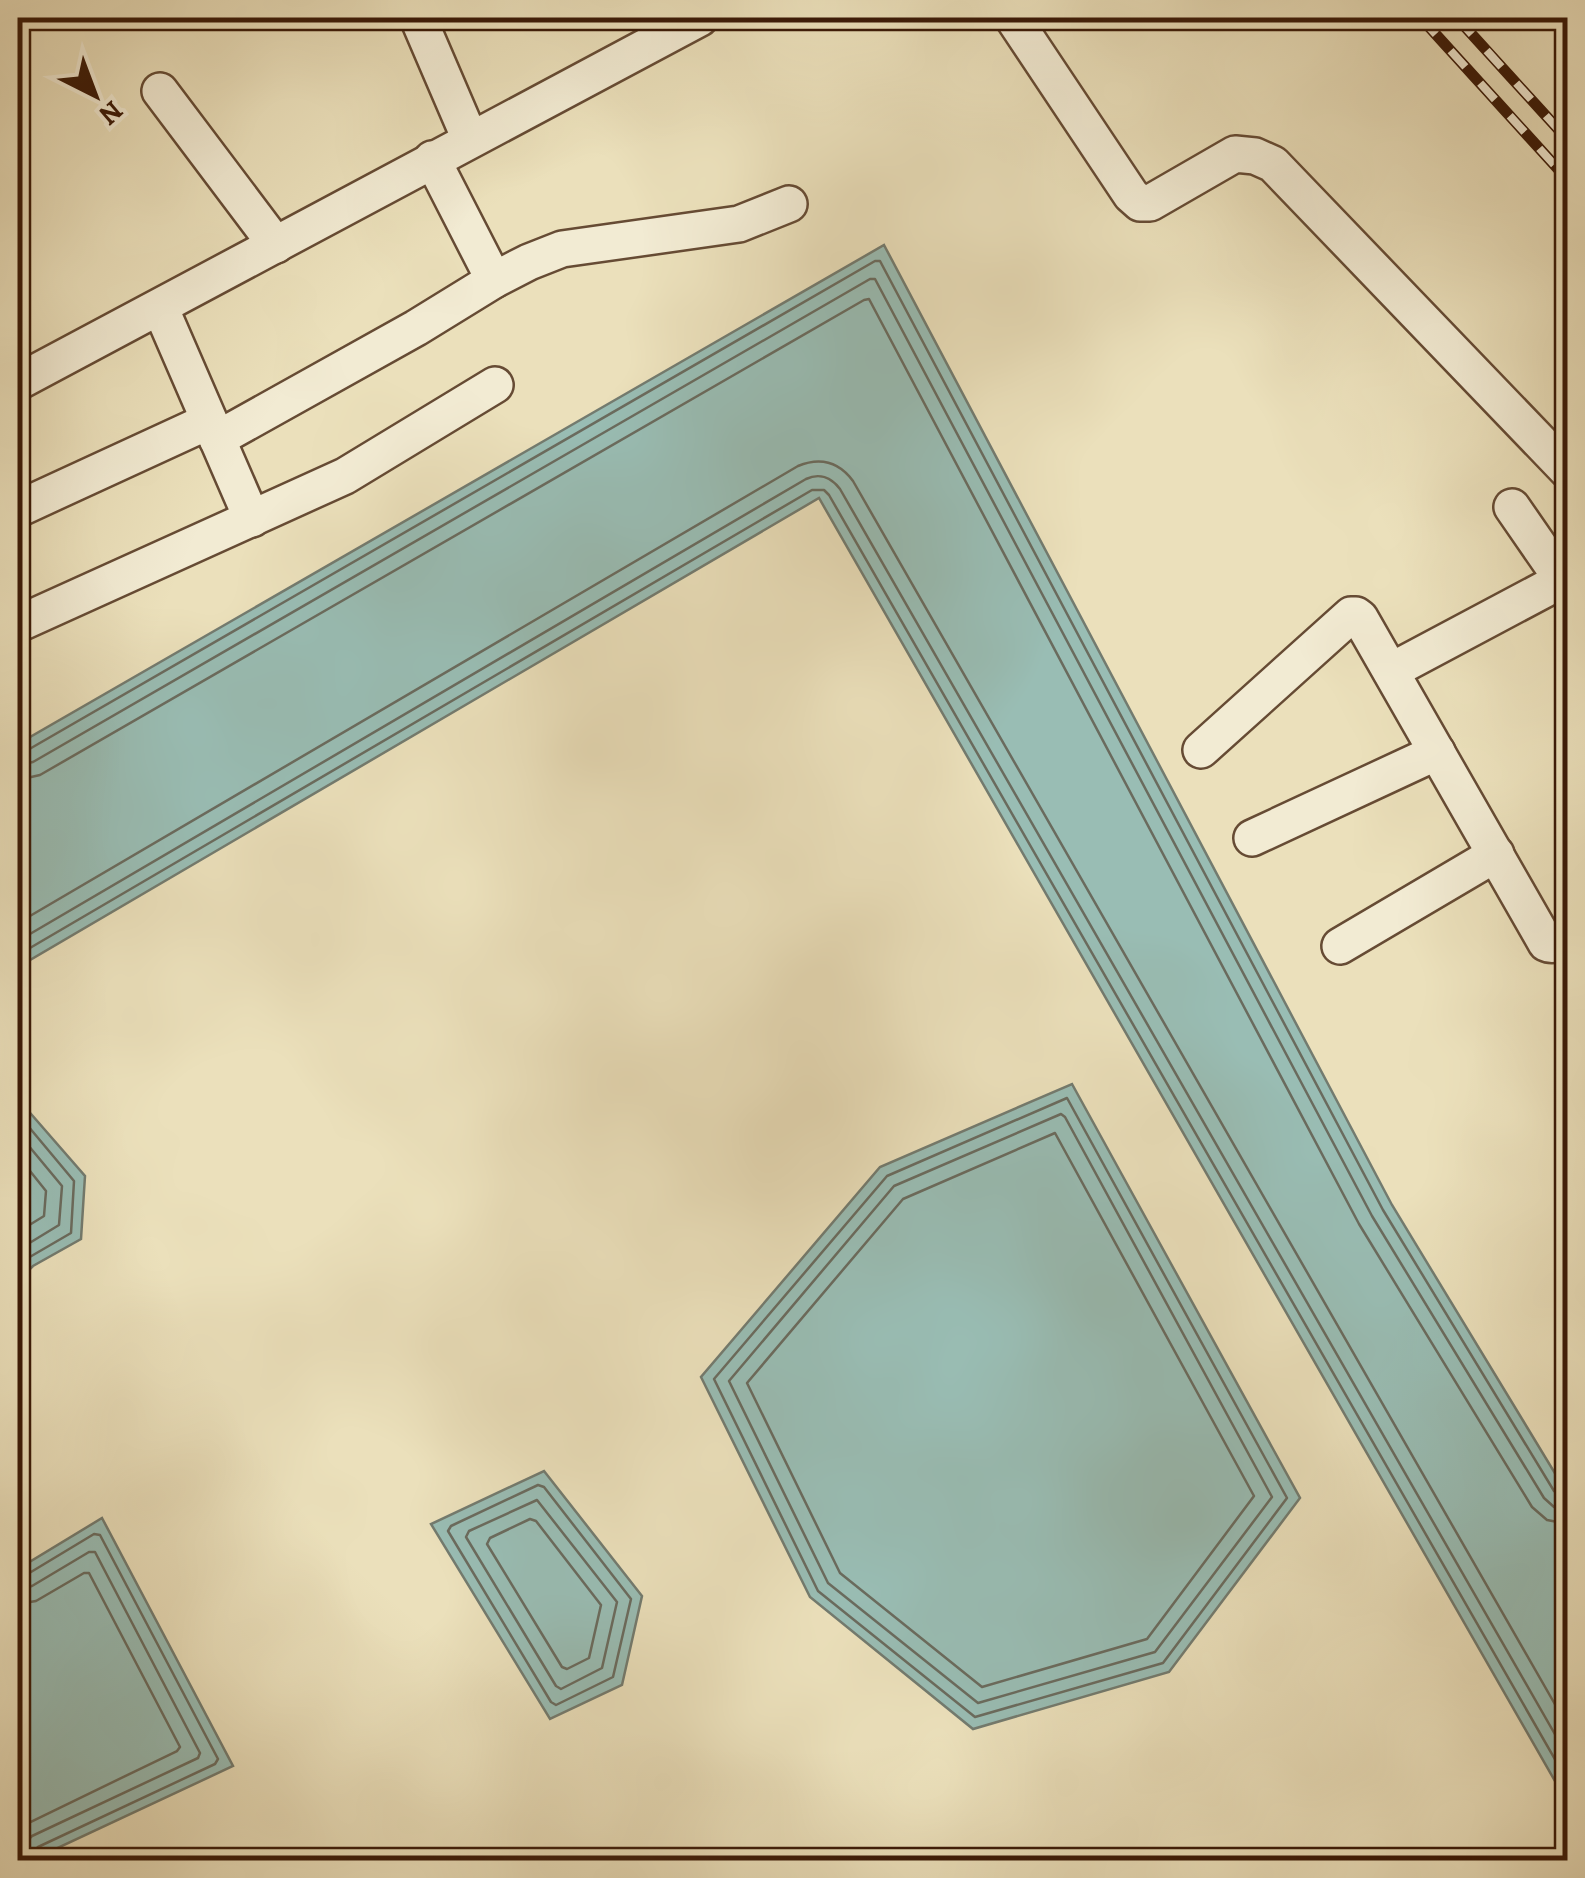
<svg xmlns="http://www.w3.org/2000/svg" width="1585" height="1878" viewBox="0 0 1585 1878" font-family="Alegreya,serif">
	<rect width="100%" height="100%" fill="#ebe0bb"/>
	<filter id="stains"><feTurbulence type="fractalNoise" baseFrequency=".002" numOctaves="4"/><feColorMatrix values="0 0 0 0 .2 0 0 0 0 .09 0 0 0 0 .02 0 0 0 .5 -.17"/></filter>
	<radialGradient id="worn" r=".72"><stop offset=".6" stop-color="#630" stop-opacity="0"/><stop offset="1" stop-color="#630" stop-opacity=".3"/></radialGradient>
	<g fill="#99bdb4" stroke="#737b6f" stroke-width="2.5">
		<path d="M884,245L1392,1205L1567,1493V1802L819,498L18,967V744Z"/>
		<path d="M1072,1084L1300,1498L1169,1672L973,1729L810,1597L701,1377L880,1167Z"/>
		<path d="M18,1099L85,1176L81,1239L33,1266L18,1281Z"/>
		<path d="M544,1471L642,1596L622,1685L550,1719L431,1524Z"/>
		<path d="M102,1518L233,1766L32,1860H18V1569Z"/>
	</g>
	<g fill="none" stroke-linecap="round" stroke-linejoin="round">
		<g stroke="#6a6b5e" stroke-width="2.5">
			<path d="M18,752L26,751L875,261H880L1383,1210L1554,1491L1560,1496L1568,1497"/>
			<path d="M18,765L33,762L870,279H875L1372,1216L1544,1498L1554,1507L1568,1509"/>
			<path d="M18,780L40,775L864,300L869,299L1359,1224L1532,1507L1547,1520L1568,1524"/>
			<path d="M18,923L798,466C820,457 839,462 853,481L1568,1727"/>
			<path d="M18,941L806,479C819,473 831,477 840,489L1568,1757"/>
			<path d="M18,955L812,490H824L829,495L1568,1782"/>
			<path d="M1067,1098L1287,1498L1163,1663L975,1717L818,1591L714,1379L887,1176Z"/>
			<path d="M18,1114L74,1181L71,1233L28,1258L18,1267"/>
			<path d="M1061,1114L1065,1117L1272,1497L1155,1652L978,1703L828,1583L729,1381L894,1186Z"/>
			<path d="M18,1133L62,1186L59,1225L18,1250"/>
			<path d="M1055,1133L1254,1496L1147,1639L982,1687L840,1573L747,1383L903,1199Z"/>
			<path d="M18,1156L46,1191L44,1216L18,1232"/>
			<path d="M538,1485L544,1487L631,1599L613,1677L556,1705L551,1702L448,1531L451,1526Z"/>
			<path d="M537,1500L617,1602L602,1668L561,1689L556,1686L466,1537L469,1531Z"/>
			<path d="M530,1519L536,1521L601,1605L589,1658L567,1669L562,1667L487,1544L490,1538Z"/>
			<path d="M18,1577L26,1575L94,1534L100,1535L218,1759L215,1764L38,1847L32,1853L31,1860"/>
			<path d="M18,1589L32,1586L89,1552H95L200,1753L198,1758L32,1836L22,1846L19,1860"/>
			<path d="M18,1604L36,1601L84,1573H89L180,1747L177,1751L18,1828"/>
		</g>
		<g stroke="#664b34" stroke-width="40">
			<g id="minor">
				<path d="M418,18L470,139"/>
				<path d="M1013,18L1131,195L1140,203H1150L1235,154L1255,156L1273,164L1568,471"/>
				<path d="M160,91L276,245"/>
				<path d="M432,159L494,280"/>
				<path d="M160,307L252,519"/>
				<path d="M18,382L700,18"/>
				<path d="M217,439L416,328L494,280L529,262L562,249L739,224L789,204"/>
				<path d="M1512,507L1568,588"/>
				<path d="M18,509L209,421"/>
				<path d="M18,624L345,476L495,385"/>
				<path d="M1391,671L1562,580"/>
				<path d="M1201,750L1351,615H1356L1360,618L1546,943C1554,947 1560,942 1568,938"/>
				<path d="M1252,838L1437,752"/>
				<path d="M1340,946L1496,854"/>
			</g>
		</g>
		<use href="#minor" stroke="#f2ebd3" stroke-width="35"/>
		<g stroke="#3a1907" stroke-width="11">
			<g id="rail">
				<path d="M1421,18L1568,180"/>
				<path d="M1457,18L1568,140"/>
			</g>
		</g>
		<use href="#rail" stroke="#f2ebd3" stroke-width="8" stroke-dasharray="22" stroke-linecap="butt"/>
	</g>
	<rect width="1585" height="1878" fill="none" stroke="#ebe0bb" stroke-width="60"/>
	<rect x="20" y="20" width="1545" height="1838" fill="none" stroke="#3a1907" stroke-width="5"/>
	<rect x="30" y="30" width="1525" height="1818" fill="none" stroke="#3a1907" stroke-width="2.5"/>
	<g transform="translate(95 95) rotate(138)" stroke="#f2ebd3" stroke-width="8" paint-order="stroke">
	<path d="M0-8L18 38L0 25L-18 38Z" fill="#3a1907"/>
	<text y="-15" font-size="28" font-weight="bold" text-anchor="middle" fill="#3a1907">N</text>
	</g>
	<rect width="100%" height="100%" filter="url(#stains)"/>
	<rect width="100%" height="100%" fill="url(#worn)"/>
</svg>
